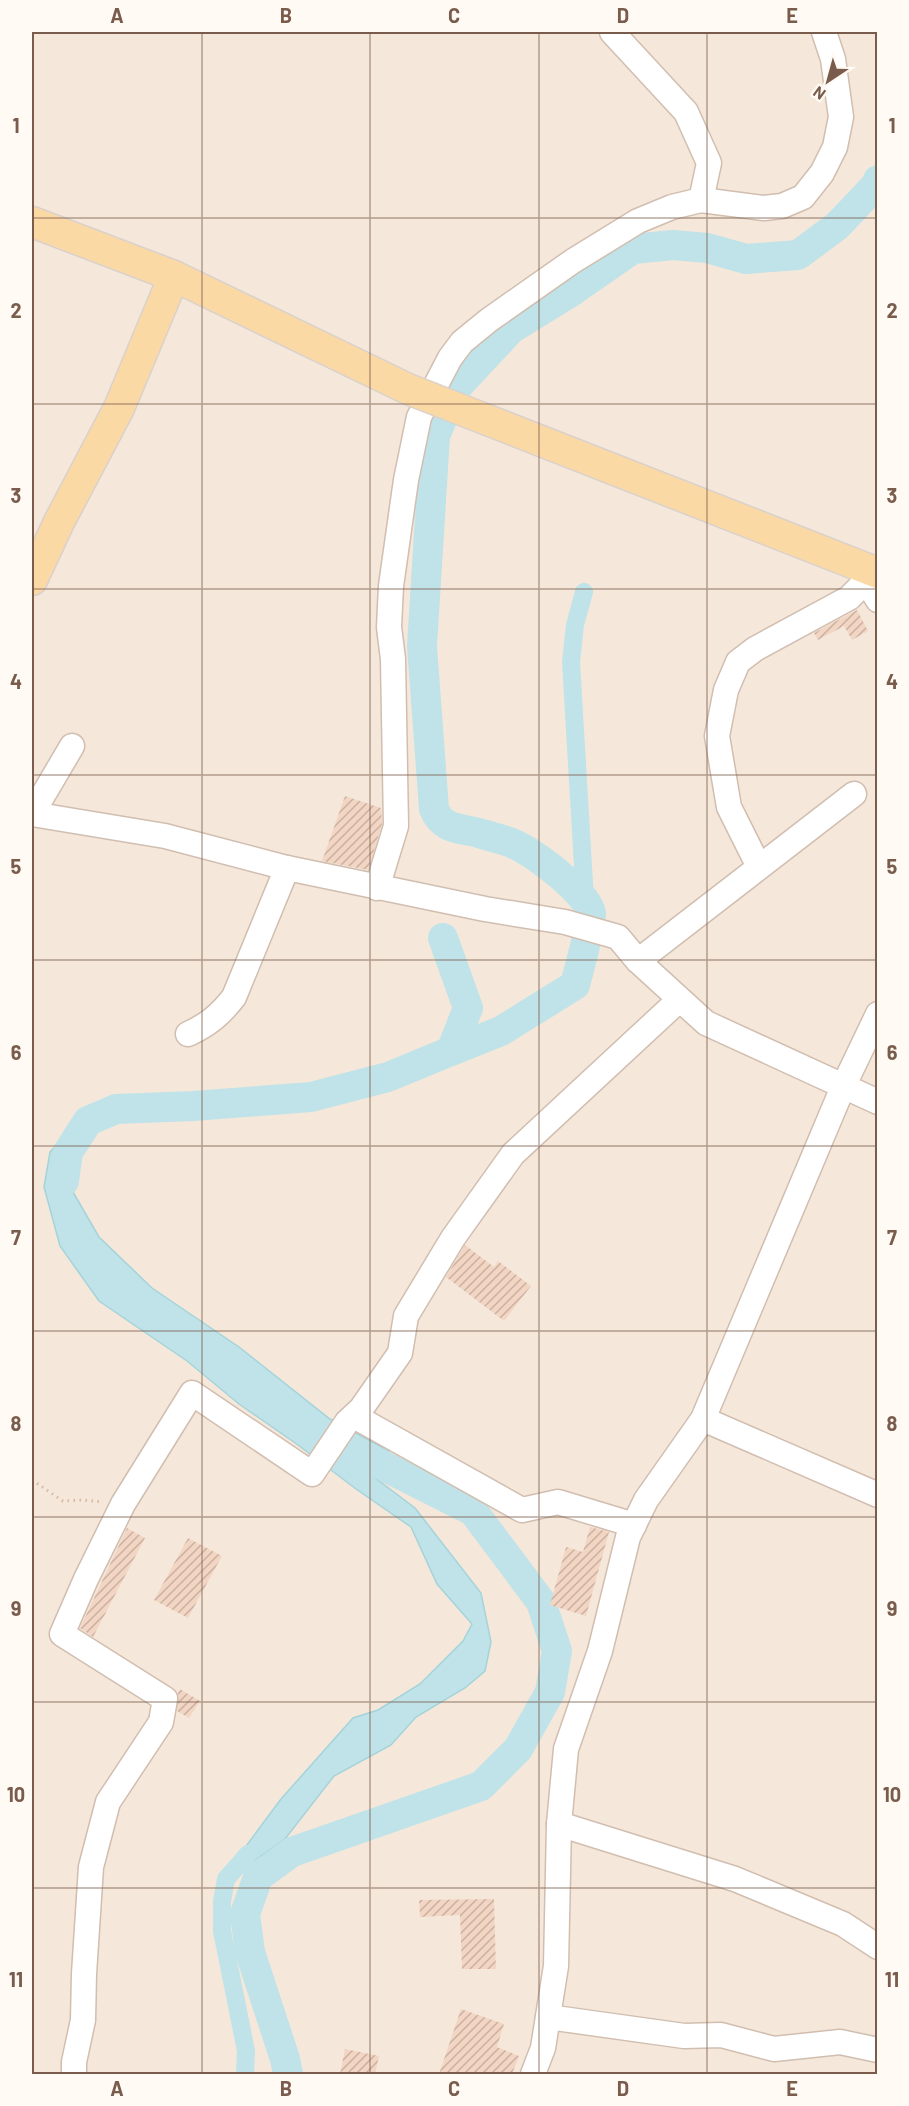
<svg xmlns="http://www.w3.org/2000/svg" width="909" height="2106" viewBox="0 0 909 2106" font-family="Barlow,sans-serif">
	<defs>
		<pattern id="building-hatch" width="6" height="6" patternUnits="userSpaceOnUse" patternTransform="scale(1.5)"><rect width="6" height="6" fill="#f3d5c3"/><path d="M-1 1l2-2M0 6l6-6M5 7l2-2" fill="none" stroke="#cab0a1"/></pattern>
	</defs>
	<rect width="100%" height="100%" fill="#fdf6ec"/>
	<rect fill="#f5e8da" x="32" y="32" width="845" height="2042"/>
	<path fill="#bfe3e8" stroke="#a5d3da" stroke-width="1.5" d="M68,1132L81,1153L73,1192L99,1237L152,1288L239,1347L330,1419L389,1451L370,1474L415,1508L481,1593L491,1642L485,1671L465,1688L416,1717L391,1745L334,1776L285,1839L236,1874L229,1869L281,1799L353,1718L378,1710L420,1684L463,1641L472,1624L437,1584L411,1527L356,1489L298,1445L239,1404L187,1361L99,1301L60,1246L44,1187L50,1152Z"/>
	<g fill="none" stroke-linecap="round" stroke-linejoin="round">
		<g stroke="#bfe3e8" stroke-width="18">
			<path d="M584,592L575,625L571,662L585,900"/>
			<path d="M245,2074L246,2051L222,1931V1901L226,1879L248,1854"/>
		</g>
		<g stroke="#bfe3e8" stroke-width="30">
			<path d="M451,1051L501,1031L575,985C578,973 592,923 591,913C587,892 534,853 514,844C503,839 491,837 479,833C461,828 442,830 434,809L422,646L435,436L455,389L511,329L571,292L633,249L673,245L707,248L746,259L798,255L837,226L876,185L878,180"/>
			<path d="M64,1181L68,1152L88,1121L116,1109L193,1106L311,1097L388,1077L451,1051L468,1008L443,938"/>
			<path d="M288,2074L285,2059L250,1952L245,1914L258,1877L292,1852L481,1786L518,1749L550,1692L557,1651L541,1602L473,1511L344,1446"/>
		</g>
	</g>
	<g fill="url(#building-hatch)">
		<path d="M857,610L868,631L852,640L844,626L818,640L814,633Z"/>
		<path d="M345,796L381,808L382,824L368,870L322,861Z"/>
		<path d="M465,1245L494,1267L498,1261L531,1286L504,1321L446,1277Z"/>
		<path d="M590,1527L609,1532L586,1616L550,1605L566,1547L583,1552Z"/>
		<path d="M127,1528L145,1538L93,1637L80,1628Z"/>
		<path d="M188,1538L222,1556L188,1618L154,1600Z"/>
		<path d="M180,1689L200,1701L189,1718L177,1711L178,1693Z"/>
		<path d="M494,1899L496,1969H462L460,1915L420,1917L419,1900Z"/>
		<path d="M461,2009L504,2024L497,2047L519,2056L512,2074H439Z"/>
		<path d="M345,2049L379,2056L375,2074H340Z"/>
	</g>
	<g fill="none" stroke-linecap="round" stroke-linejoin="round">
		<g stroke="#d1beb0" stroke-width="27">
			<g id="minor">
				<path d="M612,32L686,112L709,163L701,200"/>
				<path d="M866,581L878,600"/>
				<path d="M32,814L165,836L287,868L485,909L565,922L618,937L638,961L706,1023L878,1102"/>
				<path d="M32,814L72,746"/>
				<path d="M759,867L729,807L717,736L726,690L738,662L755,649L849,598L866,581L870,570"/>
				<path d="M377,888L396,826L393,659L389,627L391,586L406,480L419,417L437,383L450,358L462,342L489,320L573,261L638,221L672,207L701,200L764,208L782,206L803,197L822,173L835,147L841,117L833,59L824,32"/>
				<path d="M638,961L854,794"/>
				<path d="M188,1034C208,1025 221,1014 234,997L287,868"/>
				<path d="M354,1416L522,1510L558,1502L634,1525"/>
				<path d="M703,1419L878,1495"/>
				<path d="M559,1824L735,1879L843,1924L878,1947"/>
				<path d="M548,2017L684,2036L721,2035L774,2049L840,2042L878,2050"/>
				<path d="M74,2074V2062L83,2020L84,1974L91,1867L108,1802L161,1722L165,1699L62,1634L86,1579L123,1504L192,1393L312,1474L347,1422L361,1409L400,1353L406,1316L453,1238L513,1154L679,1000"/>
				<path d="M533,2074L543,2048L556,1966L559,1824L566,1749L600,1651L628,1537L646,1500L703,1419L843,1087L878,1014"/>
			</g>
		</g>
		<g stroke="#dad1cd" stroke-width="33">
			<g id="major">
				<path d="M32,222L174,276L408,389"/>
				<path d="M490,421L878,573"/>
				<path d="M32,580L59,522L119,408L174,276"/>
			</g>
		</g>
		<path stroke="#d9b8a5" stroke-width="3" stroke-dasharray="1.5 4.5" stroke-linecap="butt" d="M32,1480L63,1501L82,1500L103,1502"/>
		<use href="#minor" stroke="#fff" stroke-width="24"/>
		<use href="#major" stroke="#fbd9a5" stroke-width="30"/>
		<g stroke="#dad1cd" stroke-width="33" stroke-linecap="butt">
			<path id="major-bridge" d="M408,389L490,421"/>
		</g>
		<use href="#major-bridge" stroke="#fbd9a5" stroke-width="30"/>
	</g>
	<path fill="none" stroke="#7a5c4d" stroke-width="1.5" stroke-opacity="0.55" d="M202,32V2074M370,32V2074M539,32V2074M707,32V2074M32,218H878M32,404H878M32,589H878M32,775H878M32,960H878M32,1146H878M32,1331H878M32,1517H878M32,1702H878M32,1888H878"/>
	<rect width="909" height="2106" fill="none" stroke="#fffaf3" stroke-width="66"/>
	<g transform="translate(828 81) rotate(216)" stroke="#fffaf3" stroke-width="4.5" paint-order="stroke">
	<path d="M0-4.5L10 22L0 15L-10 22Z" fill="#7a5c4d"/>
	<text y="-9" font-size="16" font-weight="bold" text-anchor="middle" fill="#7a5c4d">N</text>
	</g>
	<rect x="33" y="33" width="843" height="2040" fill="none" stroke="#7a5c4d" stroke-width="2"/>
	<g font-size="20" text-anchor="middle" font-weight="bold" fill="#7a5c4d">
		<text x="117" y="23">A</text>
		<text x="286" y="23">B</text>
		<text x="454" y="23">C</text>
		<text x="623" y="23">D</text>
		<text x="792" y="23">E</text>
		<text x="16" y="133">1</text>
		<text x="892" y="133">1</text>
		<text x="16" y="318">2</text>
		<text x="892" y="318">2</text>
		<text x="16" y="503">3</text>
		<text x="892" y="503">3</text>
		<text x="16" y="689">4</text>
		<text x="892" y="689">4</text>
		<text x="16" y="874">5</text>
		<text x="892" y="874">5</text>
		<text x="16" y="1060">6</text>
		<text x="892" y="1060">6</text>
		<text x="16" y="1245">7</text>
		<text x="892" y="1245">7</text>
		<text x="16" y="1431">8</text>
		<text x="892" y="1431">8</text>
		<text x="16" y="1616">9</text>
		<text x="892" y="1616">9</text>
		<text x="16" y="1802">10</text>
		<text x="892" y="1802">10</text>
		<text x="16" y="1987">11</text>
		<text x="892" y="1987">11</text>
		<text x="117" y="2096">A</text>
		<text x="286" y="2096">B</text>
		<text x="454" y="2096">C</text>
		<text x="623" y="2096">D</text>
		<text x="792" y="2096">E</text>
	</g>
</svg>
